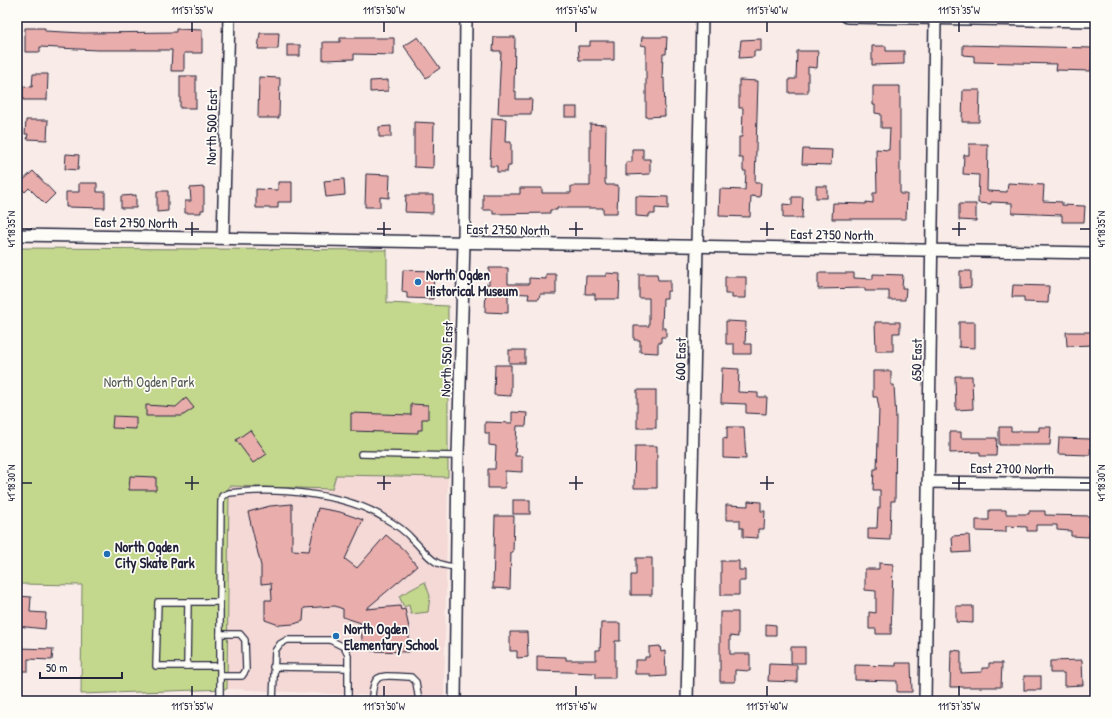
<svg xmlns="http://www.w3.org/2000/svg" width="1112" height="718" viewBox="0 0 1112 718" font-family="'Patrick Hand',sans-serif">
	<rect width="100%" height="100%" fill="#f9ece8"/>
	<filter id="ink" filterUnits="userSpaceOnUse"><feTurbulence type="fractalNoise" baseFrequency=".025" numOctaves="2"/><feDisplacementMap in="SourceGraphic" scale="8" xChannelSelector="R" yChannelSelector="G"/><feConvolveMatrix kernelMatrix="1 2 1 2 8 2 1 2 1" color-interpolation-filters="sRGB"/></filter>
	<g filter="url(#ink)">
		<path fill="#f4d9d6" d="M336,475L448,477L444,699L227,689L229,486L332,489Z"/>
		<g fill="#c4d88d" stroke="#737d64">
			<path d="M17,248L387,250V303L448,306V477L336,475L332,489L229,486L227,689L81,694L82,585L17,584Z"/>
			<path d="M425,582L430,596L428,612L411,614L409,605L404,607L399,596Z"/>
		</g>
		<g fill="#e9aeac" stroke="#22223b">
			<path d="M25,28H45V31L83,33L176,32V29L202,30V53H184V71H171L172,50H97L40,47V52H25Z"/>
			<path d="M260,33H279L278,49H258Z"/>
			<path d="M418,37L440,68L426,78L404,46Z"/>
			<path d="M494,37H515L514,91H516V99H532L531,114H498L501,51H493Z"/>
			<path d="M642,37H667L666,54H663L662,78H664L665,116L646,117V46L641,45Z"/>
			<path d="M340,38H394V55L354,54V59L323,60V42H340Z"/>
			<path d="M761,39V51H754V57L739,58L741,40Z"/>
			<path d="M590,41H614V60H579L578,46H590Z"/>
			<rect x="287" y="45" width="13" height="11"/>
			<path d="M963,45L1092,48L1091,71L1056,70L1057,64L974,62V56L963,55Z"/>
			<path d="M872,46H886V51H904V64L872,65Z"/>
			<path d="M797,51H818L817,68L808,67V93H789V79H796Z"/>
			<path d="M33,74H48L47,100H23V86L32,87Z"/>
			<rect x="180" y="76" width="16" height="32"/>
			<path d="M259,77L280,78L279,118H258Z"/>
			<path d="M388,80V91L370,92V81Z"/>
			<path d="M739,80L758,81L755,183H761L760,197L751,196L750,217L719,216L720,189L745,190L746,171H743V158H739V137H742L743,108H739Z"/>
			<path d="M873,86H900V194H907L906,219H832L833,203L866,204V202L873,203V193H877L876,149L889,150L890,128H881V114L875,113V105H873Z"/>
			<path d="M963,90H980L979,122H962Z"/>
			<rect x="565" y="107" width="12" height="10"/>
			<path d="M492,118L506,119L505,142H511V166H508L507,172H497V166H490Z"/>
			<path d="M26,120H48L47,140L27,139L28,134H25Z"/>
			<path d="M414,122L434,123L433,168L414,167Z"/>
			<path d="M590,124L606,125L605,182L606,185H618L617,213H603V208H557V210H550V213L493,214V210H483V194H520V188H542V193H571V186H590Z"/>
			<path d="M391,126V137H379V127Z"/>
			<path d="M969,144H988L987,191L1007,192L1008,183L1044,185L1043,201L1062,202V205L1085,206L1084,222H1062V215L1012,213V203L991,202V204L978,203L979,175L963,174L964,155H969Z"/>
			<path d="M632,149H643V159H650V174L626,175V162H632Z"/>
			<path d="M803,149L832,150L831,165L802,164Z"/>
			<path d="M66,154L79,155L78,170L65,169Z"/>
			<path d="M33,171L55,194L45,204L29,188L25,192L18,185Z"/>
			<path d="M366,174L390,175L389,198L380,197V207H365Z"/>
			<path d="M344,179L345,195L326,197L324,181Z"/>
			<path d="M278,182H292V202H278V208H256V189L278,190Z"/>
			<path d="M79,183H97V192H105V208L66,207V192H79Z"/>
			<rect x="816" y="186" width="11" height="12"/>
			<path d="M204,187V210H201V213H185V201H191L190,188Z"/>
			<path d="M157,191H168V211L157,212Z"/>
			<path d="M136,195V208H121V196Z"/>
			<path d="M406,195H433V213L405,212Z"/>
			<path d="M636,196L668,197V209L655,208V214H649V217L636,216Z"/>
			<path d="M792,197H803L802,218H783V204L792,205Z"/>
			<path d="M959,204H976V221L959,220Z"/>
			<path d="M489,268H508V284H529V278L546,279V274H556V294H540L539,299H528L529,294L508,293V313L485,312L486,284H489Z"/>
			<path d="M403,270L434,271L433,299L407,298V293L402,292Z"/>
			<path d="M960,271H971V287L960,288Z"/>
			<path d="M606,273L620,274L619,299H595V294H585L586,276H606Z"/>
			<path d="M818,273H854V278L873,279V274L903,275L902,288H906L905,300H889V291H865V288L818,289Z"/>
			<path d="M639,274H657L658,280H670V291H667V298H663L662,328H666V337H661V343H658V353L640,352V340H634V326H649V298H639Z"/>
			<path d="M725,277H746V298H732V294H725Z"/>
			<path d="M1013,285L1049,286L1048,303L1024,302V297H1012Z"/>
			<path d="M726,321L746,322L745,344H751V354H734V344H726Z"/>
			<path d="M875,322H900V333H893V351H876Z"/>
			<path d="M959,322H975V348L959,347Z"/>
			<path d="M1066,332H1092L1093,345L1067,346Z"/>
			<rect x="509" y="350" width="16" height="13"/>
			<path d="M495,365H511V396L494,395Z"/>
			<path d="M722,368L739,369L738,392L758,393V397H767L766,414L746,413V404L721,403Z"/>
			<path d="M873,371H891V385H894L896,419L895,501H891L890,540L868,539V528H877L878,508H880V490H873L874,469H877L879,408L877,397H873Z"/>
			<path d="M955,376H972L973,409L956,410Z"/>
			<rect x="637" y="390" width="19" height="38"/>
			<path d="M186,398L194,408L182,416H146V405L176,407Z"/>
			<path d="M411,404L428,405V419H422V430H418V433L351,431V413L411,415Z"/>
			<path d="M512,412L527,413L526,426H517L515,456H522V472L505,471V488H488V469H495L496,446L489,445V433H485V422L512,423Z"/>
			<path d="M113,416L136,417V429L112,428Z"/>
			<path d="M727,427H744L746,459L723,458V438L727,439Z"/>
			<path d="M999,427H1011V431H1039V427H1051L1050,445H999Z"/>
			<path d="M250,430L267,454L253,463L236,440Z"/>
			<path d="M950,432H961V438H997L996,456H980V452L950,453Z"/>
			<path d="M1059,438L1091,439L1090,455L1058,454Z"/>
			<path d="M635,446H657V488H634Z"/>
			<path d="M130,476L156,477V490H129Z"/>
			<rect x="513" y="500" width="17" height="14"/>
			<path d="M748,501L761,502V511H765L764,529H758V538L743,537V528H740V520H726V505L748,506Z"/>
			<path d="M292,504V550L309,551L318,508L340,512L363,520L345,559L357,568L386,535L404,550L417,566L366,609L400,606L401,610L405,609L409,628V652L371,651L362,640L361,623L343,617V609L335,606L304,608L303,621L294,624L279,625L265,620V600H272L271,583L261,584V566L248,512L270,506Z"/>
			<path d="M989,510H1006V514H1029V511H1045V515L1090,516L1089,537L1071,536V531L1057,530V525H1036V531H1027V527L1006,526V532L976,531V520H989Z"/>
			<path d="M495,516H514L513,552H511L510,589L493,588Z"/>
			<path d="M969,535L970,552L953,553L952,536Z"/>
			<path d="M636,558H652V595H631V575H636Z"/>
			<path d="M721,561H739V570H745V581H739V595H721Z"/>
			<path d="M879,563L893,564L891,634H876V629H869V612L876,613V591L865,590V569H879Z"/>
			<path d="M18,596L31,597L30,612L46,613L45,629L17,626Z"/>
			<path d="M956,606H973V623L956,622Z"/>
			<path d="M720,612H738V637L730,636V654H750V671L735,670V682H720Z"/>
			<path d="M601,623H620V641H615V678H596V673L537,671V656L566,657V660H596V650H600Z"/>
			<path d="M766,624L776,625V635H766Z"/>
			<path d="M510,632H527L528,657L517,658V651H510Z"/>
			<path d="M660,646L661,652L665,651L666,676L650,677V674H635V660H645V657H649V647Z"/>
			<rect x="791" y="647" width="14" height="16"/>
			<path d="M17,648L53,649L52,660L28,659V671H17Z"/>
			<path d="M951,650L961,651V673L982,672V668H989V663H1002L1001,687H950Z"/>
			<path d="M1082,660L1083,685L1064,686V673H1050V661Z"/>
			<path d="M896,663H911L912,692H897V681L855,680V665L896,666Z"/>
			<path d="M769,664L797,665V682L768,681Z"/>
			<rect x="1024" y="676" width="17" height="14"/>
		</g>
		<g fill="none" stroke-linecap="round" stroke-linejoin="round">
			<g stroke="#22223b" stroke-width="8">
				<g id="service">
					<path d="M361,454L458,456"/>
					<path d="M187,666L188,602"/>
					<path d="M220,666H156L158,602H220L221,502L222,496L229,493C275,487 347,493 386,519C395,524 405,531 412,539C420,546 427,557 436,562C442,566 449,566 457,567"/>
					<path d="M273,667L348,668"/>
					<path d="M220,676H242L246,670L245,640L240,634H220"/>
					<path d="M220,701V602"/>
					<path d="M273,701L275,651L280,644L287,640H330L344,647L348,655V701"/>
					<path d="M372,701C372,668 384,677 411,677L416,682L419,701"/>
				</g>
			</g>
			<g stroke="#22223b" stroke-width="14">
				<g id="minor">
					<path d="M847,17L1095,21"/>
					<path d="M17,235L1095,253"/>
					<path d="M223,238L229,17"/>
					<path d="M928,482L1095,484"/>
					<path d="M455,701L458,456L464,243L466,17"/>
					<path d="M687,701L702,17"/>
					<path d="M925,701L935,19"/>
				</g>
			</g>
			<use href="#service" stroke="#fdfcf7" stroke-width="5.5"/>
			<use href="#minor" stroke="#fdfcf7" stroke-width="11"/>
		</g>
	</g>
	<path fill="none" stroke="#22223b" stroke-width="1.5" d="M192,22V32M384,22V32M576,22V32M767,22V32M959,22V32M192,222V236M384,222V236M576,222V236M767,222V236M959,222V236M22,229H32M185,229H199M377,229H391M569,229H583M760,229H774M952,229H966M1080,229H1090M192,476V490M384,476V490M576,476V490M767,476V490M959,476V490M22,483H32M185,483H199M377,483H391M569,483H583M760,483H774M952,483H966M1080,483H1090M192,686V696M384,686V696M576,686V696M767,686V696M959,686V696"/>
	<g fill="#1f6fb2" stroke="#fdfcf7" stroke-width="1.5">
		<circle cx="418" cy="282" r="4"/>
		<circle cx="107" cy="554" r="4"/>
		<circle cx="336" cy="636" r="4"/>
	</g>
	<g text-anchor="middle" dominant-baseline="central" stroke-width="3.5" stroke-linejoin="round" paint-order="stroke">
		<g font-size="14" fill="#22223b" stroke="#fdfcf7">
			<text transform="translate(211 127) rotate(-89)">North 500 East</text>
			<text transform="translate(136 222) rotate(1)">East 2750 North</text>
			<text transform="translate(508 229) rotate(1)">East 2750 North</text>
			<text transform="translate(832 234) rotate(1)">East 2750 North</text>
			<text transform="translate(446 359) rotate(-88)">North 550 East</text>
			<text transform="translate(680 359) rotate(-89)">600 East</text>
			<text transform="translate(916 360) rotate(-89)">650 East</text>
			<text transform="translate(1012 468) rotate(1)">East 2700 North</text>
		</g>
		<g font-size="14" font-weight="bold" fill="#22223b" stroke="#fdfcf7" text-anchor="start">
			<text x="426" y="274">North Ogden<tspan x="426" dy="16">Historical Museum</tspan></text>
			<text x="115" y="546">North Ogden<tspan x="115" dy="16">City Skate Park</tspan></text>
			<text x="344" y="628">North Ogden<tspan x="344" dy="16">Elementary School</tspan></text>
		</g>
		<g font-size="14" fill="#535954" stroke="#fdfcf7">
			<text x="149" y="381">North Ogden Park</text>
		</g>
	</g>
	<rect width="1112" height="718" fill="none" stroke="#fdfcf7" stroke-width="44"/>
	<path d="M40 672v6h82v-6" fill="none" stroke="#22223b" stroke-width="2"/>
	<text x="46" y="672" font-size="12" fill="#22223b" stroke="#fdfcf7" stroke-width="3" paint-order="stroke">50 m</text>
	<rect x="22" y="22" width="1068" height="674" fill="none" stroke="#22223b" stroke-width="1.5"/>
	<g font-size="10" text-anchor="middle" fill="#22223b">
		<text x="192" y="14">111°57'55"W</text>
		<text x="384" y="14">111°57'50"W</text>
		<text x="576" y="14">111°57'45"W</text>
		<text x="767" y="14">111°57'40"W</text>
		<text x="959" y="14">111°57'35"W</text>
		<text transform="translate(11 229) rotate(-90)" y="4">41°18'35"N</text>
		<text transform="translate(1101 229) rotate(-90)" y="4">41°18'35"N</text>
		<text transform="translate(11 483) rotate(-90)" y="4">41°18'30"N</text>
		<text transform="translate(1101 483) rotate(-90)" y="4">41°18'30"N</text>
		<text x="192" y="710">111°57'55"W</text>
		<text x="384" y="710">111°57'50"W</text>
		<text x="576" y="710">111°57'45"W</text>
		<text x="767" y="710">111°57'40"W</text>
		<text x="959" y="710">111°57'35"W</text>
	</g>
</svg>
